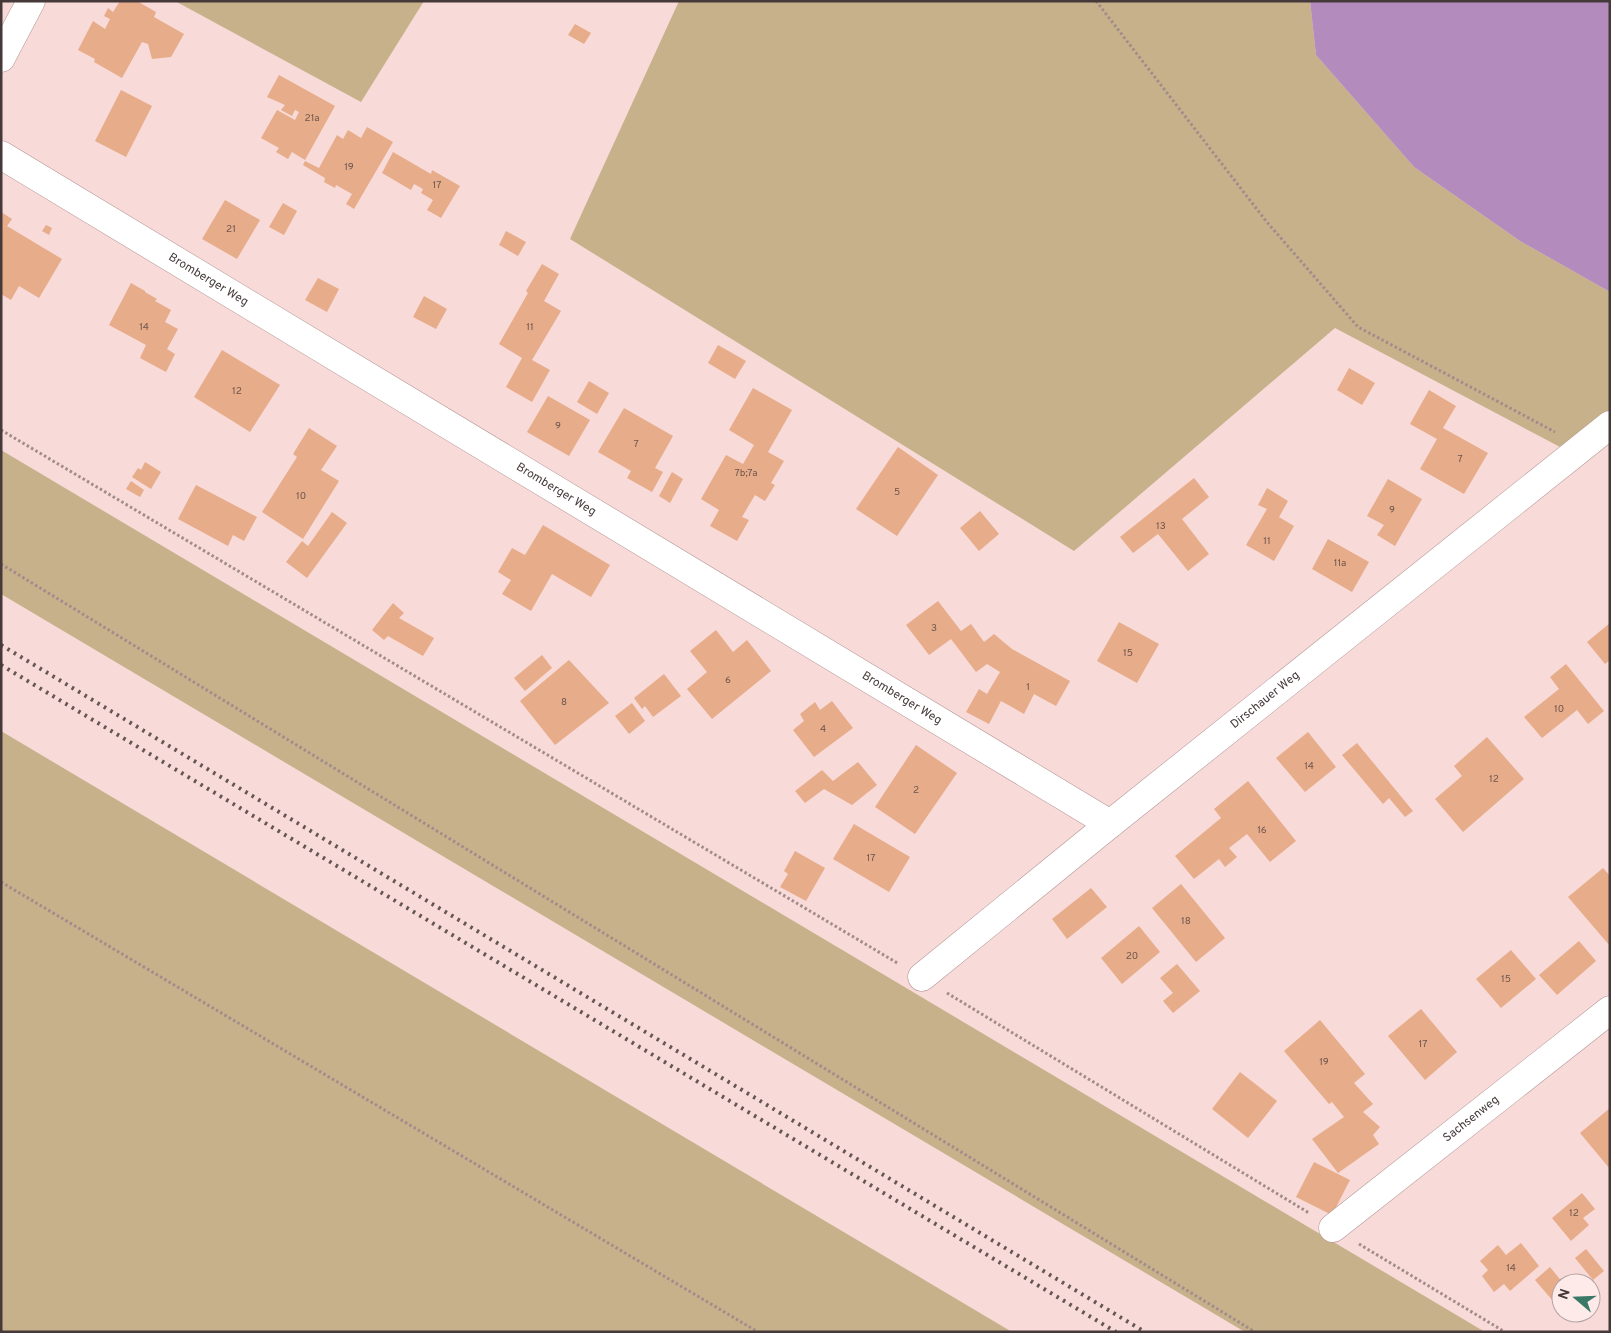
<svg xmlns="http://www.w3.org/2000/svg" width="1611" height="1333" viewBox="0 0 1611 1333" font-family="Overpass,sans-serif">
	<rect width="100%" height="100%" fill="#f8dad8"/>
	<g fill="#c7b18b">
		<path d="M175,1H424L361,102Z"/>
		<path d="M679,1H1310L1316,55L1414,167L1520,241L1610,292V410L1562,448L1335,328L1074,551L570,239Z"/>
		<path d="M1,450L1485,1332H1245L1,594Z"/>
		<path d="M1,731L1012,1332H1Z"/>
	</g>
	<path fill="#b38bbc" d="M1310,1H1610V292L1520,241L1414,167L1316,55Z"/>
	<g fill="#e7ac8a">
		<path d="M120,1H137L156,12L154,17L184,34L171,57L152,59L148,44L142,42L122,78L94,62L95,59L78,50L93,21L105,29L110,19L104,16L108,8L113,12Z"/>
		<path d="M575,24L591,33L584,44L568,35Z"/>
		<path d="M279,75L335,106L305,160L292,152L288,159L276,152L279,148L261,138L277,110L295,120L299,112L295,110L292,116L281,110L285,105L267,97Z"/>
		<path d="M121,90L152,106L126,157L95,141Z"/>
		<path d="M367,127L393,142L354,209L346,204L352,194L336,185L335,188L324,182L325,178L303,165L305,161L319,168L337,135L343,139L348,130L361,138Z"/>
		<path d="M393,152L431,174L432,170L460,186L441,218L427,210L433,200L421,193L423,189L414,184L411,190L382,173Z"/>
		<path d="M225,200L260,220L237,259L202,239Z"/>
		<path d="M283,203L297,211L284,235L269,227Z"/>
		<path d="M1,212L12,219L7,226L62,259L39,298L19,286L11,300L1,294Z"/>
		<path d="M46,225L52,228L49,235L42,231Z"/>
		<path d="M506,231L526,242L518,256L499,245Z"/>
		<path d="M542,264L559,274L544,301L561,311L532,360L550,370L532,402L506,387L522,358L499,344L528,293L526,291Z"/>
		<path d="M318,278L339,289L327,312L305,300Z"/>
		<path d="M131,283L145,291V292L157,299L155,301L171,310L165,322L178,329L167,349L175,354L166,372L140,358L146,345L109,325Z"/>
		<path d="M424,296L447,309L436,329L413,317Z"/>
		<path d="M718,345L746,361L735,379L708,363Z"/>
		<path d="M222,350L280,385L250,432L194,397Z"/>
		<path d="M1349,368L1375,383L1362,405L1337,390Z"/>
		<path d="M589,381L609,393L597,414L577,402Z"/>
		<path d="M753,388L792,410L768,452L784,461L771,483L775,485L765,501L755,495L742,517L749,520L737,541L710,526L719,510L701,499L726,455L743,464L754,445L729,430Z"/>
		<path d="M1429,390L1456,406L1443,428L1488,453L1464,494L1420,469L1437,439L1410,424Z"/>
		<path d="M548,396L590,420L569,456L527,432Z"/>
		<path d="M624,408L673,436L655,468L663,472L652,492L627,478L631,471L598,452Z"/>
		<path d="M309,428L337,446L321,470L339,481L303,539L262,512L297,457L293,454Z"/>
		<path d="M898,447L938,475L897,536L856,509Z"/>
		<path d="M145,462L161,472L151,489L132,477L138,468L141,470Z"/>
		<path d="M672,472L683,479L670,503L659,496Z"/>
		<path d="M1194,478L1209,497L1182,519L1209,554L1188,571L1158,534L1133,553L1120,537Z"/>
		<path d="M1388,479L1422,499L1395,546L1377,535L1384,525L1367,516Z"/>
		<path d="M131,481L144,490L140,497L126,489Z"/>
		<path d="M196,485L257,517L244,541L233,535L228,546L178,519Z"/>
		<path d="M1267,488L1288,501L1279,517L1294,526L1274,561L1246,545L1267,509L1258,505Z"/>
		<path d="M980,511L999,534L979,551L960,528Z"/>
		<path d="M332,512L347,523L307,578L286,562L302,541L308,546Z"/>
		<path d="M543,525L610,565L591,597L552,574L531,611L502,594L511,580L498,572L512,548L525,555Z"/>
		<path d="M1328,539L1369,562L1352,592L1312,569Z"/>
		<path d="M938,601L961,631L971,624L984,642L994,634L1012,649L1070,681L1056,706L1034,694L1024,714L1001,701L989,724L966,712L979,689L987,694L1000,672L987,664L976,672L951,639L929,655L906,625Z"/>
		<path d="M393,603L404,613L399,618L434,638L423,656L388,636L384,640L372,630Z"/>
		<path d="M1119,622L1159,644L1137,683L1097,661Z"/>
		<path d="M1610,623V660L1605,664L1587,642Z"/>
		<path d="M716,630L733,652L747,640L771,671L712,719L687,689L707,672L690,651Z"/>
		<path d="M542,655L552,668L525,691L514,678Z"/>
		<path d="M569,660L609,703L555,745L520,701Z"/>
		<path d="M1566,664L1604,711L1588,724L1577,710L1542,738L1524,717L1559,689L1550,677Z"/>
		<path d="M664,674L681,696L653,717L645,706L642,709L634,698Z"/>
		<path d="M832,701L853,728L814,757L793,730L804,721L800,714L815,702L820,710Z"/>
		<path d="M632,703L645,721L629,734L615,716Z"/>
		<path d="M1308,732L1336,767L1305,792L1276,758Z"/>
		<path d="M1487,737L1524,779L1463,832L1435,799L1462,776L1454,766Z"/>
		<path d="M1357,743L1413,811L1405,817L1389,798L1383,804L1342,755Z"/>
		<path d="M916,745L957,773L915,834L875,807Z"/>
		<path d="M858,762L877,785L852,805L824,789L805,803L795,791L822,770L833,781Z"/>
		<path d="M1248,781L1296,841L1270,862L1247,834L1229,848L1237,857L1225,867L1219,859L1194,879L1175,856L1221,818L1214,809Z"/>
		<path d="M854,824L910,857L889,892L833,859Z"/>
		<path d="M795,851L825,868L806,901L780,887L788,874L784,871Z"/>
		<path d="M1603,868L1610,876V946L1568,897Z"/>
		<path d="M1181,884L1225,938L1196,962L1152,908Z"/>
		<path d="M1091,888L1107,907L1067,939L1052,919Z"/>
		<path d="M1139,926L1160,952L1122,984L1101,958Z"/>
		<path d="M1579,941L1596,961L1557,995L1539,975Z"/>
		<path d="M1511,950L1536,979L1501,1008L1476,979Z"/>
		<path d="M1177,964L1200,991L1173,1013L1163,1001L1173,993L1160,978Z"/>
		<path d="M1421,1009L1457,1052L1425,1080L1388,1036Z"/>
		<path d="M1320,1020L1365,1074L1354,1083L1373,1104L1363,1112L1380,1127L1373,1135L1379,1144L1338,1173L1312,1139L1344,1117L1332,1102L1329,1104L1284,1051Z"/>
		<path d="M1240,1072L1277,1101L1248,1138L1212,1109Z"/>
		<path d="M1610,1108V1169L1580,1133Z"/>
		<path d="M1314,1162L1350,1180L1332,1215L1296,1197Z"/>
		<path d="M1582,1193L1595,1209L1583,1218L1589,1225L1571,1241L1552,1218Z"/>
		<path d="M1521,1243L1539,1266L1510,1291L1504,1284L1494,1292L1482,1276L1488,1270L1480,1261L1498,1245L1506,1255Z"/>
		<path d="M1586,1249L1604,1271L1593,1280L1575,1258Z"/>
		<path d="M1550,1267L1563,1283H1561V1294L1553,1301L1535,1280Z"/>
	</g>
	<g fill="none" stroke-linecap="round" stroke-linejoin="round">
		<g stroke="#b29594" stroke-width="29">
			<g id="minor">
				<path d="M1,58L31,1"/>
				<path id="s1" d="M1,155L1110,824"/>
				<path id="s2" d="M922,977L1110,824L1610,425"/>
				<path id="s3" d="M1333,1228L1610,1010"/>
			</g>
		</g>
		<g stroke="#a18c8b" stroke-width="3" stroke-dasharray="2.5 2.5" stroke-linecap="butt">
			<path d="M1096,1L1266,221L1358,327L1555,432"/>
			<path d="M1,430L899,964"/>
			<path d="M1,564L1255,1332"/>
			<path d="M1,882L758,1332"/>
			<path d="M947,993L1309,1213"/>
			<path d="M1359,1244L1505,1332"/>
		</g>
		<use href="#minor" stroke="#fff" stroke-width="28"/>
		<g stroke="#655656" stroke-width="4" stroke-dasharray="2.5 5" stroke-linecap="butt">
			<path d="M1,645L1145,1332"/>
			<path d="M1,665L1116,1332"/>
		</g>
	</g>
	<g text-anchor="middle" dominant-baseline="central" stroke-width="4.5" stroke-linejoin="round" paint-order="stroke">
		<g font-size="10" fill="#6e564d">
			<text x="312" y="118">21a</text>
			<text x="349" y="167">19</text>
			<text x="437" y="185">17</text>
			<text x="231" y="229">21</text>
			<text x="144" y="327">14</text>
			<text x="530" y="327">11</text>
			<text x="237" y="391">12</text>
			<text x="558" y="426">9</text>
			<text x="636" y="444">7</text>
			<text x="1460" y="459">7</text>
			<text x="746" y="473">7b;7a</text>
			<text x="897" y="492">5</text>
			<text x="301" y="496">10</text>
			<text x="1392" y="510">9</text>
			<text x="1161" y="526">13</text>
			<text x="1267" y="541">11</text>
			<text x="1340" y="563">11a</text>
			<text x="934" y="628">3</text>
			<text x="1128" y="653">15</text>
			<text x="728" y="680">6</text>
			<text x="1028" y="687">1</text>
			<text x="564" y="702">8</text>
			<text x="1559" y="709">10</text>
			<text x="823" y="729">4</text>
			<text x="1309" y="766">14</text>
			<text x="1494" y="779">12</text>
			<text x="916" y="790">2</text>
			<text x="1262" y="830">16</text>
			<text x="871" y="858">17</text>
			<text x="1186" y="921">18</text>
			<text x="1132" y="956">20</text>
			<text x="1506" y="979">15</text>
			<text x="1423" y="1044">17</text>
			<text x="1324" y="1062">19</text>
			<text x="1574" y="1213">12</text>
			<text x="1511" y="1268">14</text>
		</g>
		<g font-size="12" fill="#453939" stroke="#fdeae9">
			<text stroke="none"><textPath href="#s1" startOffset="242">Bromberger Weg</textPath></text>
			<text stroke="none"><textPath href="#s1" startOffset="648">Bromberger Weg</textPath></text>
			<text stroke="none"><textPath href="#s1" startOffset="1052">Bromberger Weg</textPath></text>
			<text stroke="none"><textPath href="#s2" startOffset="441">Dirschauer Weg</textPath></text>
			<text stroke="none"><textPath href="#s3" startOffset="176">Sachsenweg</textPath></text>
		</g>
	</g>
	<rect width="1611" height="1333" fill="none" stroke="#453939" stroke-width="5"/>
	<g transform="translate(1576 1298) rotate(289)"><circle r="24" fill="#fdeae9" stroke="#b3a3a3"/>
	<path d="M0-4L9 19L0 12L-9 19Z" fill="#3a7967"/>
	<text y="-8" font-size="14" font-weight="bold" text-anchor="middle" fill="#453939">N</text>
	</g>
</svg>
